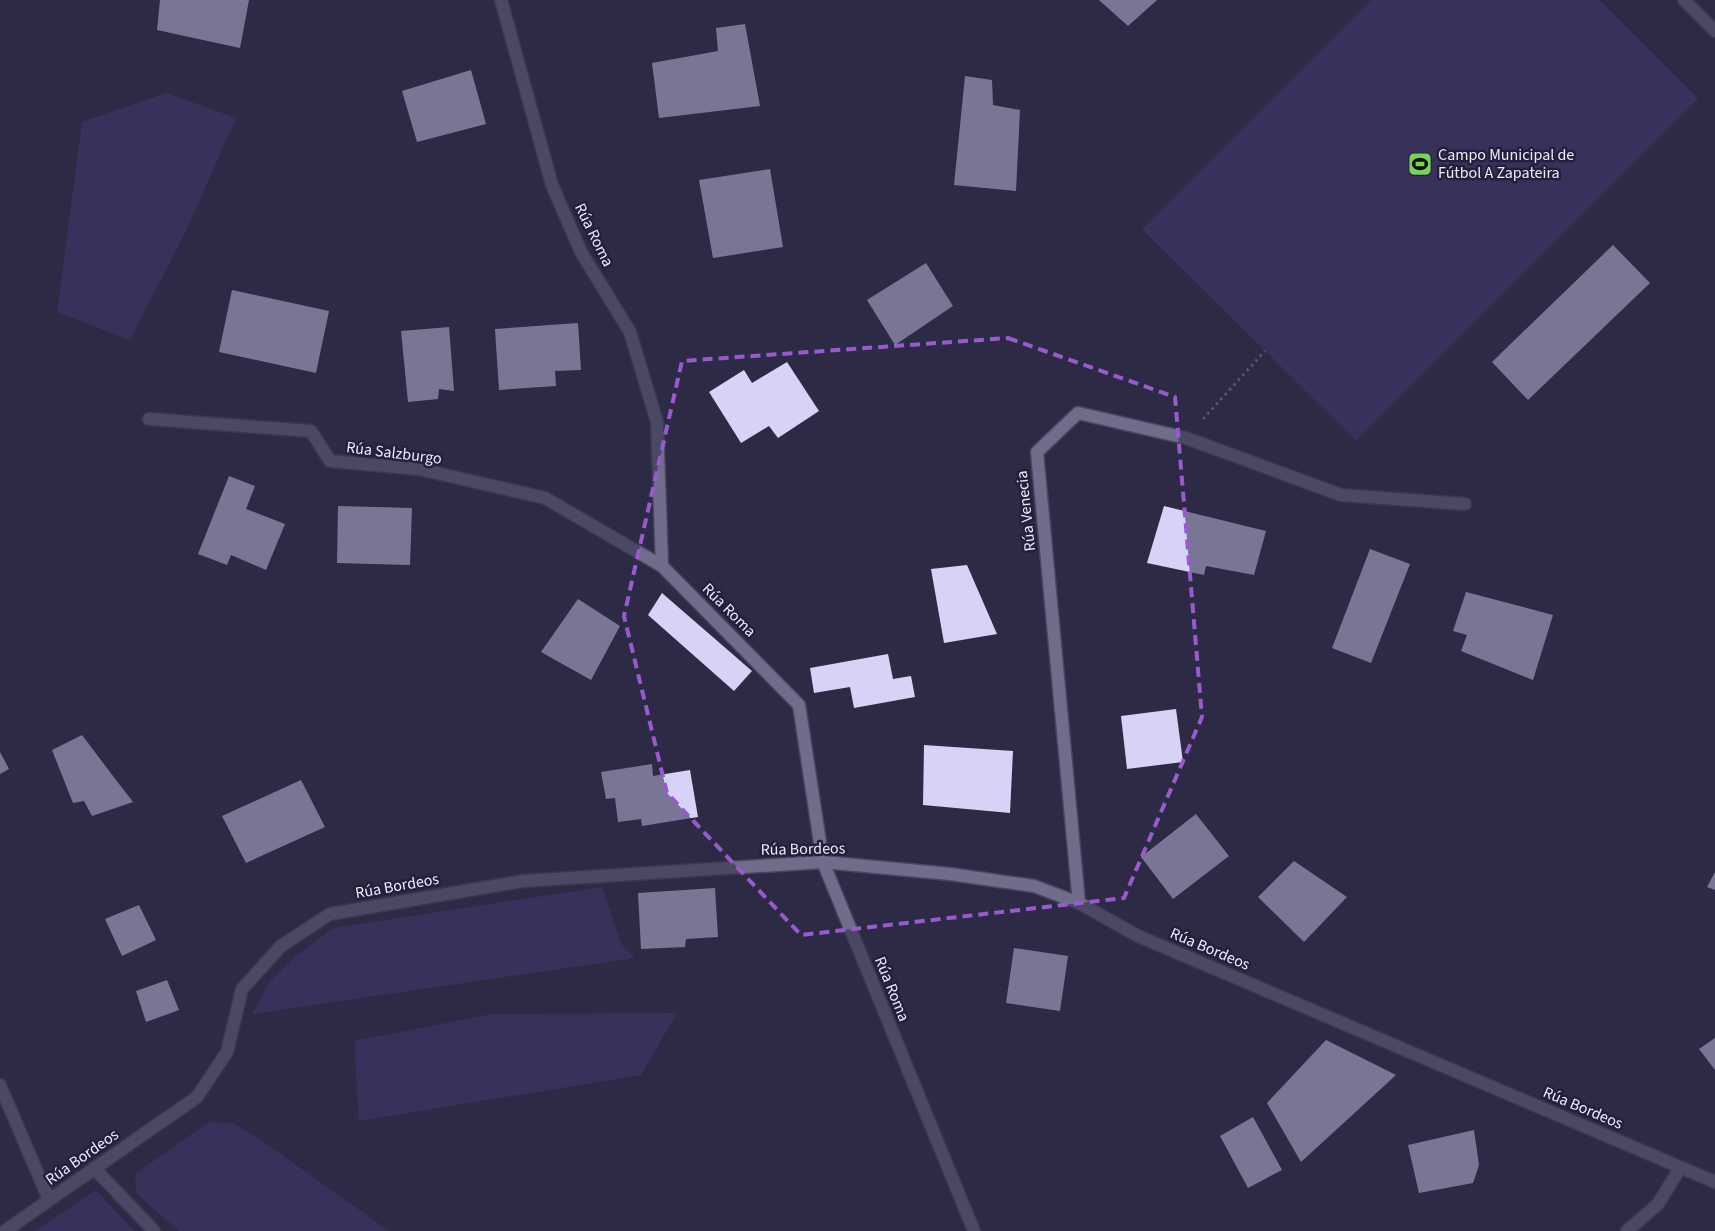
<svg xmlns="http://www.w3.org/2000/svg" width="1715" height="1231" viewBox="0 0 1715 1231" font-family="'Source Sans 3',sans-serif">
	<rect width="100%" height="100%" fill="#2e2a45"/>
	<g fill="#453a79">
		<path d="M1371,0H1599L1698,99L1356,441L1142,229Z"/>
		<path d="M166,93L236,118L187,229L130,340L57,312L82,122Z"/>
		<path d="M602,887L621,944L635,958L252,1014L270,981L296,956L333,928Z"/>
		<path d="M677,1013L641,1075L359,1121L354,1041L492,1014Z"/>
		<path d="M209,1122L232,1123L258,1138L389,1231H179L136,1193L135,1174Z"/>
		<path d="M96,1190L134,1231H35Z"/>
	</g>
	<g fill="#d6d3f7">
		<path d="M160,0H249L240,48L157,30Z"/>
		<path d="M1099,0H1157L1128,26Z"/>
		<path d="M745,24L760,106L659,118L652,63L718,51L716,28Z"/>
		<path d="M471,70L486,124L417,142L402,91Z"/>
		<path d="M965,76L992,80L993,105L1020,110L1016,191L954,185Z"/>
		<path d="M770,169L783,247L713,258L699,180Z"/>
		<path d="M1613,245L1650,283L1528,400L1492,362Z"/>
		<path d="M926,263L953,306L895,345L867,300Z"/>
		<path d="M232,290L329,311L316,373L219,352Z"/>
		<path d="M578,323L581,370L555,371L556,386L499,390L495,329Z"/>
		<path d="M449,327L454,391L439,389L438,399L408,402L401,331Z"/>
		<path d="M787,362L819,411L778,438L769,426L741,443L709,392L744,370L752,383Z"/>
		<path d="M229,476L255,486L246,509L285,524L266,570L231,555L227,565L198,554Z"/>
		<path d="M338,506L412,508L410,565L337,563Z"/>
		<path d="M1164,506L1266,531L1254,575L1206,566L1204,575L1147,563Z"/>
		<path d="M1370,549L1410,564L1371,663L1332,648Z"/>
		<path d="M967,565L997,634L944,643L931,569Z"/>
		<path d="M1466,592L1553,615L1533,680L1461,651L1467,635L1453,631Z"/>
		<path d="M662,593L752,671L734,691L648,615Z"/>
		<path d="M578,599L620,626L591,680L541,652Z"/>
		<path d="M888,654L893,679L911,676L915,697L854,708L850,687L814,693L810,668Z"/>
		<path d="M1176,709L1183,762L1127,769L1121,716Z"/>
		<path d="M82,735L113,776L133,802L92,816L84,801L73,803L52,750Z"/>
		<path d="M924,745L1013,751L1010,813L923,805Z"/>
		<path d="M0,752L9,769L0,774Z"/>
		<path d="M652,764L653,776L690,770L698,817L642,826L641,819L618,822L615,798L606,799L601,772Z"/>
		<path d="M301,780L325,827L246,863L222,816Z"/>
		<path d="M1196,814L1229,856L1173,899L1141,857Z"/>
		<path d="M1294,861L1347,897L1304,942L1258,897Z"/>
		<path d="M1715,872V890L1707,887Z"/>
		<path d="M715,888L718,937L686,939L685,947L641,949L638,893Z"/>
		<path d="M139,905L156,940L122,956L105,919Z"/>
		<path d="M1014,948L1068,956L1060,1011L1006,1003Z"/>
		<path d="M167,980L179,1010L146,1022L136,991Z"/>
		<path d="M1715,1038V1070L1699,1049Z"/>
		<path d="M1326,1040L1396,1075L1301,1162L1267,1103Z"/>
		<path d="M1253,1117L1282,1170L1248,1188L1220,1136Z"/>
		<path d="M1474,1130L1479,1165L1473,1183L1419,1193L1408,1145Z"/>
	</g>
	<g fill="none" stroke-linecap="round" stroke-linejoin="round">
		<g stroke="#49465d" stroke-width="15">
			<path id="service" d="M94,1168L154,1231"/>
		</g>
		<g stroke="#49465d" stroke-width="15">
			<g id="minor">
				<path d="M501,0L552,185L581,252L630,332L657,422L662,566L799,705L823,862L974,1231"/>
				<path d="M1684,0L1715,31"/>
				<path d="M149,419L311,431L330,461L419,469L545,498L662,566"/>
				<path d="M1079,903L1037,452L1078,413L1186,438L1341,495L1465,504"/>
				<path d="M0,1085L49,1200"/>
				<path d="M5,1231L197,1097L227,1052L242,989L281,946L330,914L523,881L823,862L950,874L1034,886L1079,903L1138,936L1715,1182"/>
				<path d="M1627,1231L1658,1204L1680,1168"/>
			</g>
		</g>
		<path stroke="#8e8ba2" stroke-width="3" stroke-dasharray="2.5 4" stroke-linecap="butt" d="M1203,419L1265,351"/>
		<use href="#service" stroke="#706d8c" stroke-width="12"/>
		<use href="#minor" stroke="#706d8c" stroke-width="12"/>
	</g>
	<path d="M0 0H1715V1231H0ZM1008,338L1175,397L1202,717L1124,898L801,935L667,793L624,616L682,361Z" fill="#2e2a45" fill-opacity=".55" fill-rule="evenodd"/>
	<path fill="none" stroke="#975bce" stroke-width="4" stroke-dasharray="10 6" stroke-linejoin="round" d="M1008,338L1175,397L1202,717L1124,898L801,935L667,793L624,616L682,361Z"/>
	<defs>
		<g id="stadium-square" transform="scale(1.25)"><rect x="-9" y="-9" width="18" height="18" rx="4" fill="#76d25a" stroke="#24203b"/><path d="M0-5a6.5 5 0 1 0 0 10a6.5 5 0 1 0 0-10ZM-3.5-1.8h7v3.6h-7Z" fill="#111"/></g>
	</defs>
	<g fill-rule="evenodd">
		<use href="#stadium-square" x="1420" y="164"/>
	</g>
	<g text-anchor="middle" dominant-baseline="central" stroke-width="5" stroke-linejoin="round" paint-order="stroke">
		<g font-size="16" fill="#ebe9fc" stroke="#24203b" text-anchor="start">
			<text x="1438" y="155">Campo Municipal de<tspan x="1438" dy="18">Fútbol A Zapateira</tspan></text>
		</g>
		<g font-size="16" fill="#ebe9fc" stroke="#24203b">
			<text transform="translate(594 235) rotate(64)">Rúa Roma</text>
			<text transform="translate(394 453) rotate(7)">Rúa Salzburgo</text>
			<text transform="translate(1026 511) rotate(-96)">Rúa Venecia</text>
			<text transform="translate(729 610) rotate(45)">Rúa Roma</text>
			<text transform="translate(803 849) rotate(-1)">Rúa Bordeos</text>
			<text transform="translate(397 886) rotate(-10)">Rúa Bordeos</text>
			<text transform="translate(1210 949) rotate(23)">Rúa Bordeos</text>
			<text transform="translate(892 989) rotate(68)">Rúa Roma</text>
			<text transform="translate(1583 1108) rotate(23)">Rúa Bordeos</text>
			<text transform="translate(82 1157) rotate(-35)">Rúa Bordeos</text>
		</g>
	</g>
</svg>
